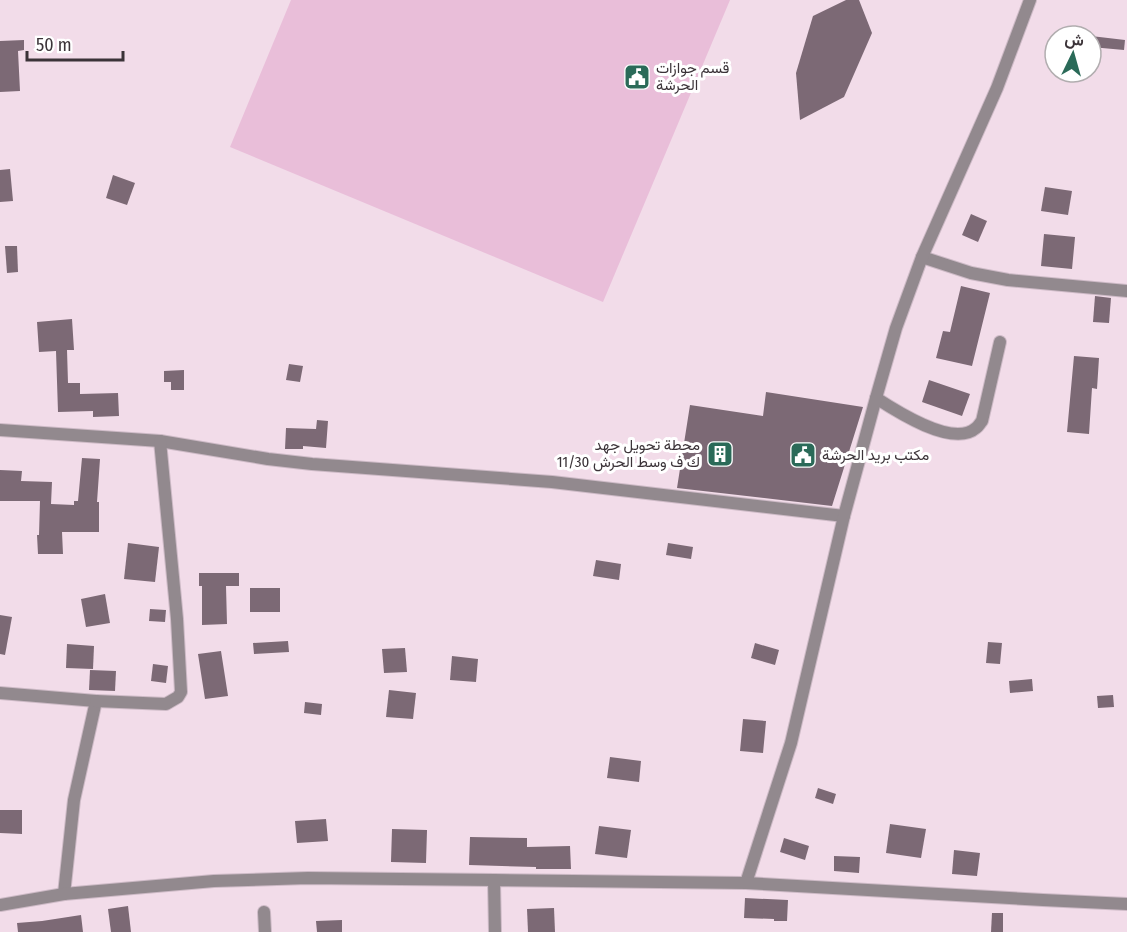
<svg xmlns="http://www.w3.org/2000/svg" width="1127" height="932" viewBox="0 0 1127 932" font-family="'Fira Sans Condensed',Vazirmatn,sans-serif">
	<rect width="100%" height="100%" fill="#f2dce9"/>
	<path fill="#e9bed9" d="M291,0H730L603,302L230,147Z"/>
	<g fill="#7c6975">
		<path d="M846,0H859L872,33L844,97L800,120L796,73L813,16Z"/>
		<path d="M1091,36L1125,40L1124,50L1091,47Z"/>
		<path d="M24,40V50L18,51L20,91L0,92V41Z"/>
		<path d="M10,169L13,201L0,202V170Z"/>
		<path d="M113,175L135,183L127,205L106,198Z"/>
		<path d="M1045,187L1072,191L1068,215L1041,211Z"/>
		<path d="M971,214L987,221L978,242L962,235Z"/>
		<path d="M1044,234L1075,237L1072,269L1041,266Z"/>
		<path d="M5,246H17L18,272L7,273Z"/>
		<path d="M961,286L990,293L972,366L936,358L943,331L950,332Z"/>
		<path d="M1095,296L1111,298L1109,323L1093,322Z"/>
		<path d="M72,319L74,350H67L68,383H80V394L118,393L119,416L93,417V411L58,412L56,351L39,352L37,322Z"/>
		<path d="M1074,356L1099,358L1097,389L1092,388L1089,434L1067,432Z"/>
		<path d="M289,364L303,366L300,382L286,380Z"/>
		<path d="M184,370V390H171V382H164V371Z"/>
		<path d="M929,380L970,394L962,416L922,402Z"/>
		<path d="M766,392L863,407L832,506L677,488L690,405L763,416Z"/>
		<path d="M317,420L328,421L326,448L303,446V449H285L286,428L316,429Z"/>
		<path d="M82,458L100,459L97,502H99V532H62L63,554H38L37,535H39L40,501H0V470L22,471L21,481L52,482L51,504L74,505V501H78Z"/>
		<path d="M128,543L159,547L155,582L124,579Z"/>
		<path d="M668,543L693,547L691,559L666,555Z"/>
		<path d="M596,560L621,564L619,580L593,576Z"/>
		<path d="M199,573H239V586H226L227,624L202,625V586H199Z"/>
		<rect x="250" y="588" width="30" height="24"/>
		<path d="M105,594L110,623L86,627L81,599Z"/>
		<path d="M150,609L166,610L165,622L149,621Z"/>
		<path d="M0,615L12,617L5,655L0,654Z"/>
		<path d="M288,641L289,652L254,654L253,643Z"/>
		<path d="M988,642L1002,643L1000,664L986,663Z"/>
		<path d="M755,643L779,650L775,665L751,658Z"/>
		<path d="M67,644L94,646L93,669L66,668Z"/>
		<path d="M405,648L407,672L384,673L382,649Z"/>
		<path d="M221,651L228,696L205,699L198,654Z"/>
		<path d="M452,656L478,659L476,682L450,680Z"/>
		<path d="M153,664L168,666L166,683L151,681Z"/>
		<path d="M90,670L116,671L115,691L89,690Z"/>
		<path d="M1032,679L1033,691L1010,693L1009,681Z"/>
		<path d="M389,690L416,693L413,719L386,717Z"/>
		<path d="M1113,695L1114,707L1098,708L1097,696Z"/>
		<path d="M305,702L322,704L321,715L304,713Z"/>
		<path d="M743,719L766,721L763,753L740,751Z"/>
		<path d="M610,757L641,761L639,782L607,778Z"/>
		<path d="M818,788L836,794L833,804L815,798Z"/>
		<path d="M0,810H22V834L0,833Z"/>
		<path d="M326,819L328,841L297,843L295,821Z"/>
		<path d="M890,824L926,829L921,858L886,853Z"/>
		<path d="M599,826L631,830L627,858L595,854Z"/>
		<path d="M392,829L427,830L426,863L391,862Z"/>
		<path d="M470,837L527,838V847L570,846L571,869H536V867L469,865Z"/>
		<path d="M784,838L809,846L805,860L780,852Z"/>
		<path d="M954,850L980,853L977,876L952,874Z"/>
		<path d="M834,856L860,857L859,873L834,871Z"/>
		<path d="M745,898L788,900L787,921H774V919L744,918Z"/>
		<path d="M128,906L131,932H111L108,909Z"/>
		<path d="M554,908L555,932H528L527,909Z"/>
		<path d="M992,913H1003V932H991Z"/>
		<path d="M81,915L83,932H18L17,923L42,921Z"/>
		<path d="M342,920V932H317L316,921Z"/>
	</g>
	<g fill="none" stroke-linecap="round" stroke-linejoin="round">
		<g stroke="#cdbac6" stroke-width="14">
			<g id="minor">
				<path d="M922,257L971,273L1008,280L1127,291"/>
				<path d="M876,398C896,411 953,448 976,428C979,426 980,423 982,421L1000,342"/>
				<path d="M0,430L160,441L268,459L312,464L552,482L844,516"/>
				<path d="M0,693L96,701L74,800L64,894"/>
				<path d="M96,701L166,704L178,697L181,692L177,619L160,441"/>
				<path d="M0,905L64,894L214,881L308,878L494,880"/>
				<path d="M264,912L265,932"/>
			</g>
		</g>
		<g stroke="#cdbac6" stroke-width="14">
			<g id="tertiary">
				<path d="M746,883L791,743L844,516L876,398L896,328L922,257L997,88L1030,0"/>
				<path d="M495,932L494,880L746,883L1043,900L1127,904"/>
			</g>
		</g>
		<use href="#minor" stroke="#92898e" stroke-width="12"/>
		<use href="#tertiary" stroke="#92898e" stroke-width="12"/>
	</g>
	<defs>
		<g id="civic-square" transform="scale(1.35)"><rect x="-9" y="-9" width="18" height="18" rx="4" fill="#2a6a58" stroke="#fff"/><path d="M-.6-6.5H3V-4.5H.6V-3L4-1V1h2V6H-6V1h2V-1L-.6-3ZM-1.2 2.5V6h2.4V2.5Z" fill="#fff"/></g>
		<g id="building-square" transform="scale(1.35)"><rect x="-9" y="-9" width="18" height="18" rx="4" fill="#2a6a58" stroke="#fff"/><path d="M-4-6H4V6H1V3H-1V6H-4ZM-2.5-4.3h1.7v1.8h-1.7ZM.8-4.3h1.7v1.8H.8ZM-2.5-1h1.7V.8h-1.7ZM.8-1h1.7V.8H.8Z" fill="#fff"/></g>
	</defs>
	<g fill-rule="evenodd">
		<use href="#civic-square" x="637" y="77"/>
		<use href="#building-square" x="720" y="454"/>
		<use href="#civic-square" x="803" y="455"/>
	</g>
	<g text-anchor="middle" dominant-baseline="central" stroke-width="6" stroke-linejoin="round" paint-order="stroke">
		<g font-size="15" fill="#3b3338" stroke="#fff" text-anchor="start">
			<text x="656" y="68">قسم جوازات<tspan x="656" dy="17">الحرشة</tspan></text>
			<text x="700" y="445" text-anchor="end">محطة تحويل جهد<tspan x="700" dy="17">11/30 ك ف وسط الحرش</tspan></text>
			<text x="822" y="455">مكتب بريد الحرشة</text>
		</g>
	</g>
	<g transform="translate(1073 54) rotate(5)"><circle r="28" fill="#ffffff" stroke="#b1adaf" stroke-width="1.5"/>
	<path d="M0-4.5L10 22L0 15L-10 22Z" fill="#2a6a58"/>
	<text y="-9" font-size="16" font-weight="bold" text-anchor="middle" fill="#3b3338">ش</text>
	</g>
	<path d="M27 51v9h96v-9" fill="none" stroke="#3b3338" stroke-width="3"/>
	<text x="36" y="51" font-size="18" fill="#3b3338" stroke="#ffffff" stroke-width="4.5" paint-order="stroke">50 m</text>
</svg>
